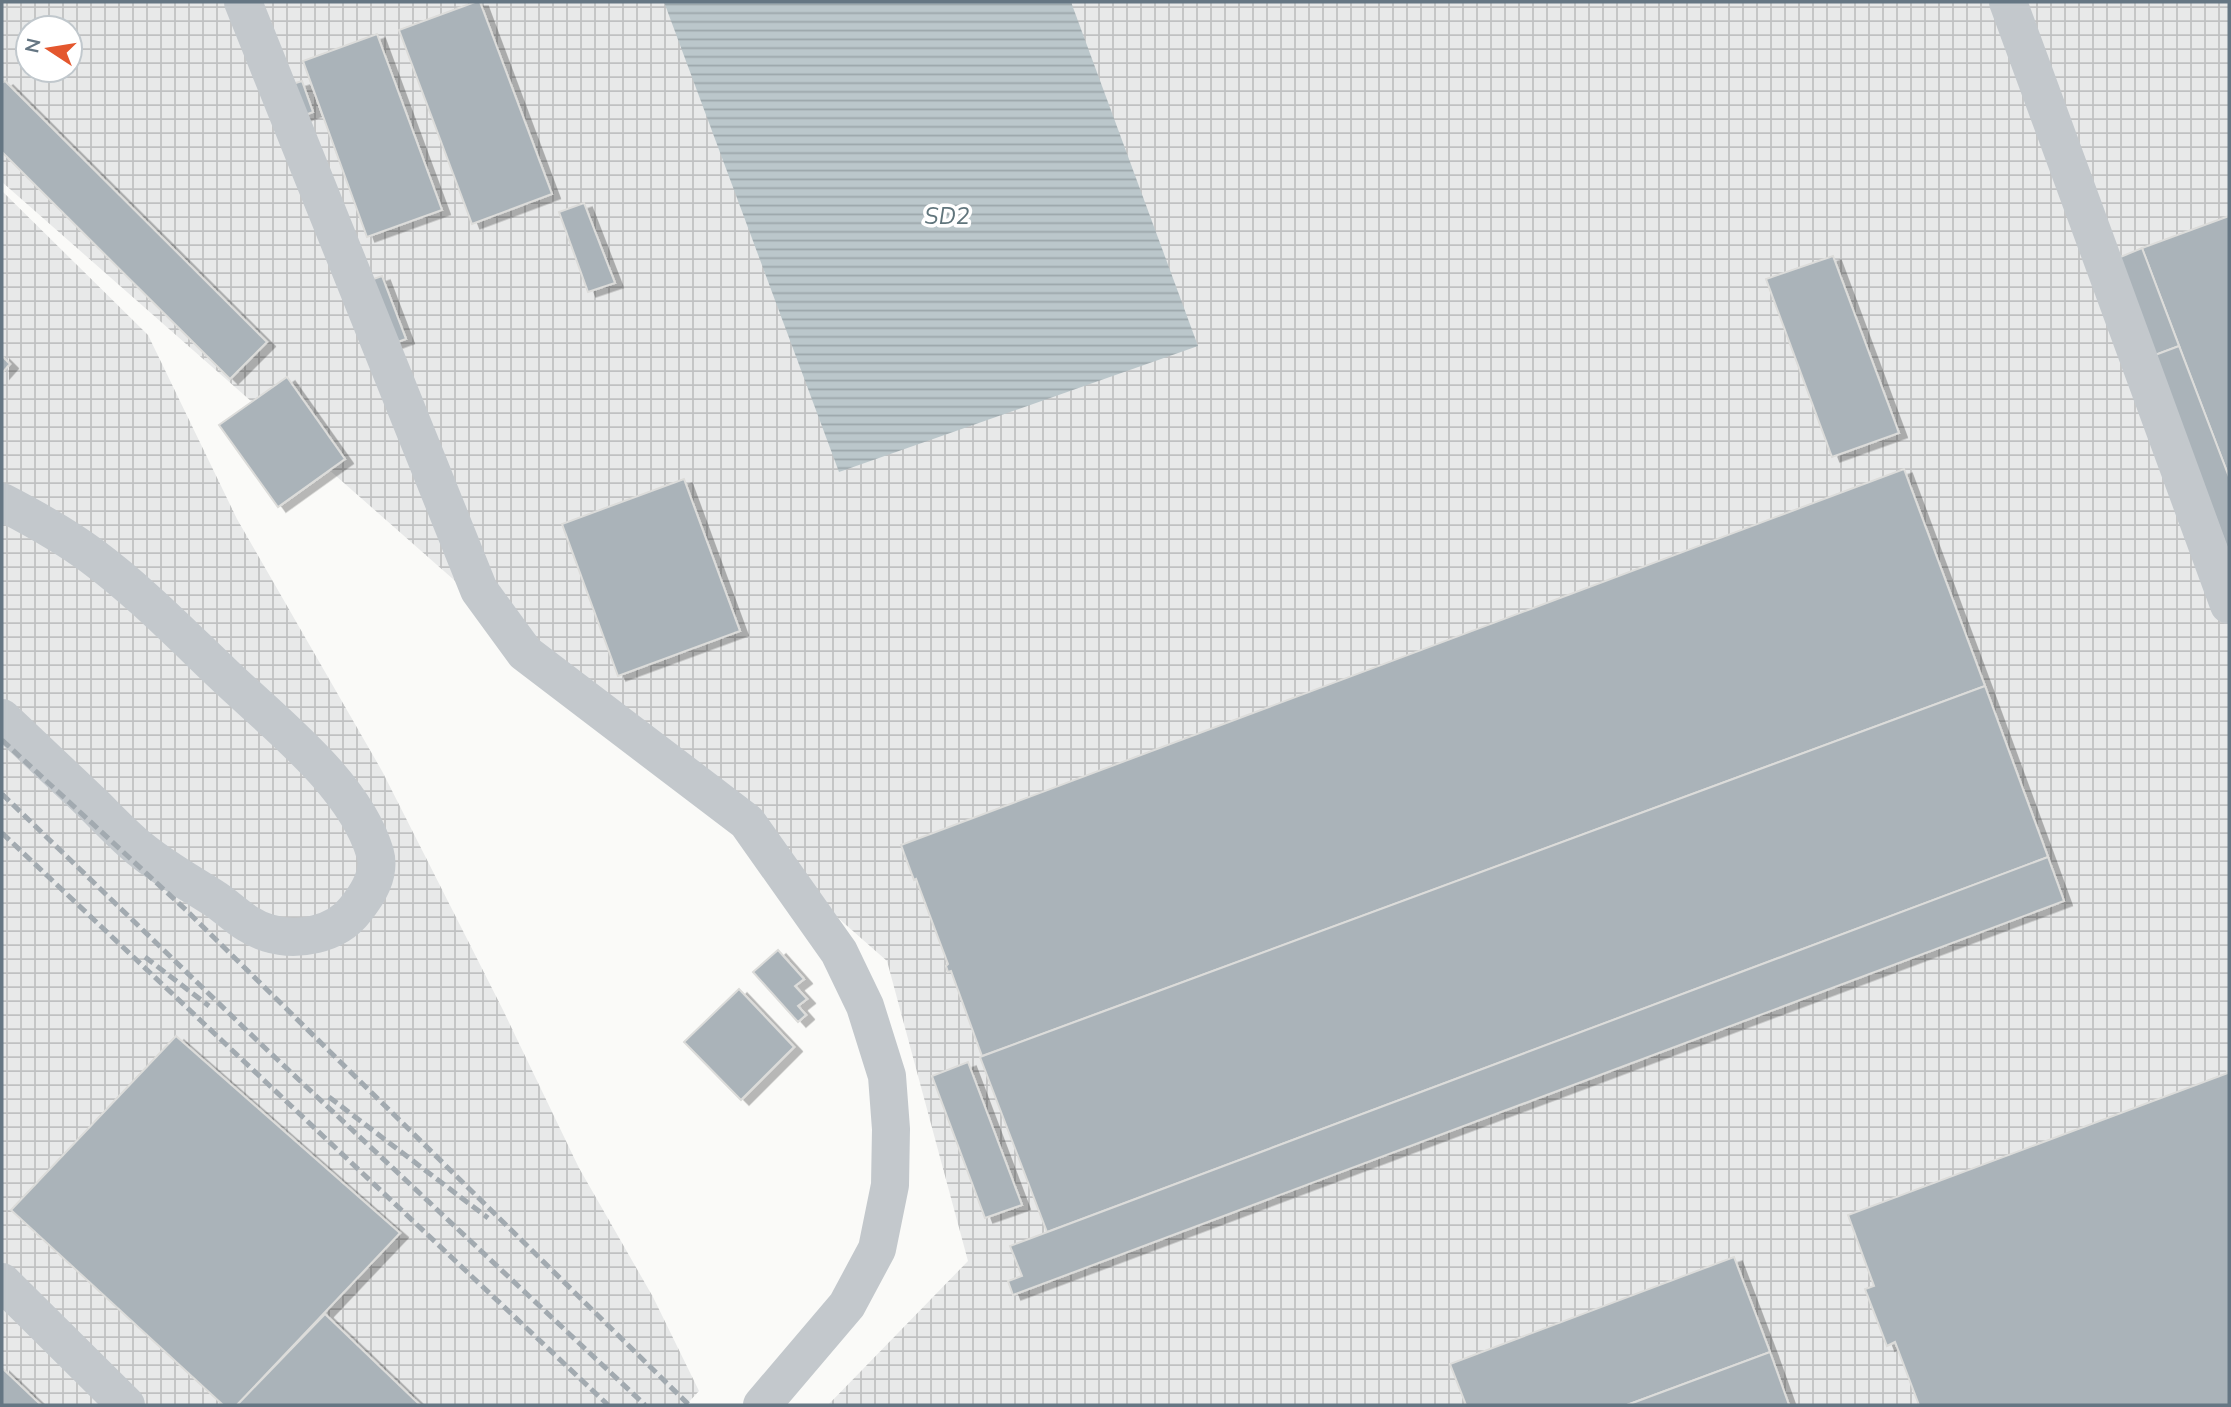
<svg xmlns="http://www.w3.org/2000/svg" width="2231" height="1407" viewBox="0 0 2231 1407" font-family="Mulish,sans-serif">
	<defs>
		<pattern id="industrial-grid" width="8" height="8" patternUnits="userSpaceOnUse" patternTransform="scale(1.75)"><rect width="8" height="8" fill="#e8e9e9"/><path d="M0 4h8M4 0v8" fill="none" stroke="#c0c1c2"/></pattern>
		<pattern id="water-rules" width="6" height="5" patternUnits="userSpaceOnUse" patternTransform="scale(1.75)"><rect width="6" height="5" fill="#bbc7cb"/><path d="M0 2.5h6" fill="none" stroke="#9ca6aa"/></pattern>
		<filter id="shadow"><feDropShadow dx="8" dy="4.5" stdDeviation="0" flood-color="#0004"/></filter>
	</defs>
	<rect width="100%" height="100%" fill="#fafaf8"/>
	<g fill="url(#industrial-grid)" fill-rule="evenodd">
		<path d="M2,2H2229V1405H828L968,1261L887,961L2,182ZM28,28H70V70H28Z"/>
		<path d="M2,191L148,335L237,519L382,771L503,1010L579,1168L653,1297L699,1391L686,1405H2Z"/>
	</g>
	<path fill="url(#water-rules)" d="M664,2H1071L1198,346L839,472Z"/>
	<g fill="#aab3b9" stroke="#dcdcda" stroke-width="2" filter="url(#shadow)">
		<path d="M475,2H480L552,194L472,224L399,30Z"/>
		<path d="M377,34L442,210L367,237L303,61Z"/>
		<path d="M5,81L267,342L230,379L2,152V83Z"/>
		<path d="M302,81L313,112L295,119L283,87Z"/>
		<path d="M584,203L615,283L588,292L559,212Z"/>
		<path d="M2229,216V477L2142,248Z"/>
		<path d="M2142,248L2179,346L2155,355L2118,258Z"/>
		<path d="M1833,256L1899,433L1832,457L1766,279Z"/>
		<path d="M382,276L406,339L384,347L359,284Z"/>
		<path d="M2179,346L2229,477V554L2155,355Z"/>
		<path d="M2,356L10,364L2,373Z"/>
		<path d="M287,377L345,459L278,507L219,425Z"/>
		<path d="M1904,469L1985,686L982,1056L951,971L948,972L946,966L948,964L916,879L914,880L901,845Z"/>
		<path d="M684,479L740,631L618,676L562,524Z"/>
		<path d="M1985,686L2048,857L1047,1232L980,1057Z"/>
		<path d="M2048,857L2064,901L1013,1295L1008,1281L1022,1276L1010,1246Z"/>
		<path d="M778,950L804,979L795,986L807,999L798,1006L806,1015L798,1022L753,972Z"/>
		<path d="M739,989L794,1047L741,1100L684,1042Z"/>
		<path d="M176,1036L400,1233L237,1405H223L11,1210Z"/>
		<path d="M968,1062L1022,1205L985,1218L932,1076Z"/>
		<path d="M2227,1071H2229V1405H1919L1895,1342L1887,1346L1865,1289L1874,1286L1848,1215L2228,1073Z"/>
		<path d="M1734,1257L1770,1352L1627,1405H1466L1450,1364Z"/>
		<path d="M325,1314L420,1405H237Z"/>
		<path d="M1770,1352L1789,1405H1627Z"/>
		<path d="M2,1368L41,1405H2Z"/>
	</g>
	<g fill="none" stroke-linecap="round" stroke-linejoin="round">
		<g stroke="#c3c8cc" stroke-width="38">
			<path d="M243,2L479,590L525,653L747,822L839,952L865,1006L887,1076L891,1129L890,1185L877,1249L847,1305L762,1405"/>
			<path d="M2008,2L2229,605"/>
			<path d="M2,502C33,518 64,535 92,556C139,591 180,633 222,673C274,723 354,783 375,853C381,874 368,894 355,910C336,935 297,942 268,933C245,926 234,912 215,899C190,883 163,868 140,849C124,836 109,820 94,805C63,776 33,747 2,718"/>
			<path d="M2,1282L126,1405"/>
		</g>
		<g stroke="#a2aab0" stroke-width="5" stroke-dasharray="10 5" stroke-linecap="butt">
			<path d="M2,740L186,910L689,1405"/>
			<path d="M2,794L264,1047L645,1405"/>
			<path d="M2,833L608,1405"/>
			<path d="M145,957L209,1006"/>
			<path d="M329,1097L488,1218"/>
		</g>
	</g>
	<g text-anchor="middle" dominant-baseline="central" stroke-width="7" stroke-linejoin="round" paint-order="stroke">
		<g font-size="23" font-style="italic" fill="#60757c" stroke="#fff">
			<text x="947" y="215">SD2</text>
		</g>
	</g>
	<rect width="2231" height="1407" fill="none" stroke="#657683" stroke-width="7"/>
	<g transform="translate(49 49) rotate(282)"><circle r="33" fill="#ffffff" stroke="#c1c8cd" stroke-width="2"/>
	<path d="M0-5L12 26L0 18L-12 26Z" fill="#e4572e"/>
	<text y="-10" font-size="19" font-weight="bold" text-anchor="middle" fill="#657683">N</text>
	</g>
</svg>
